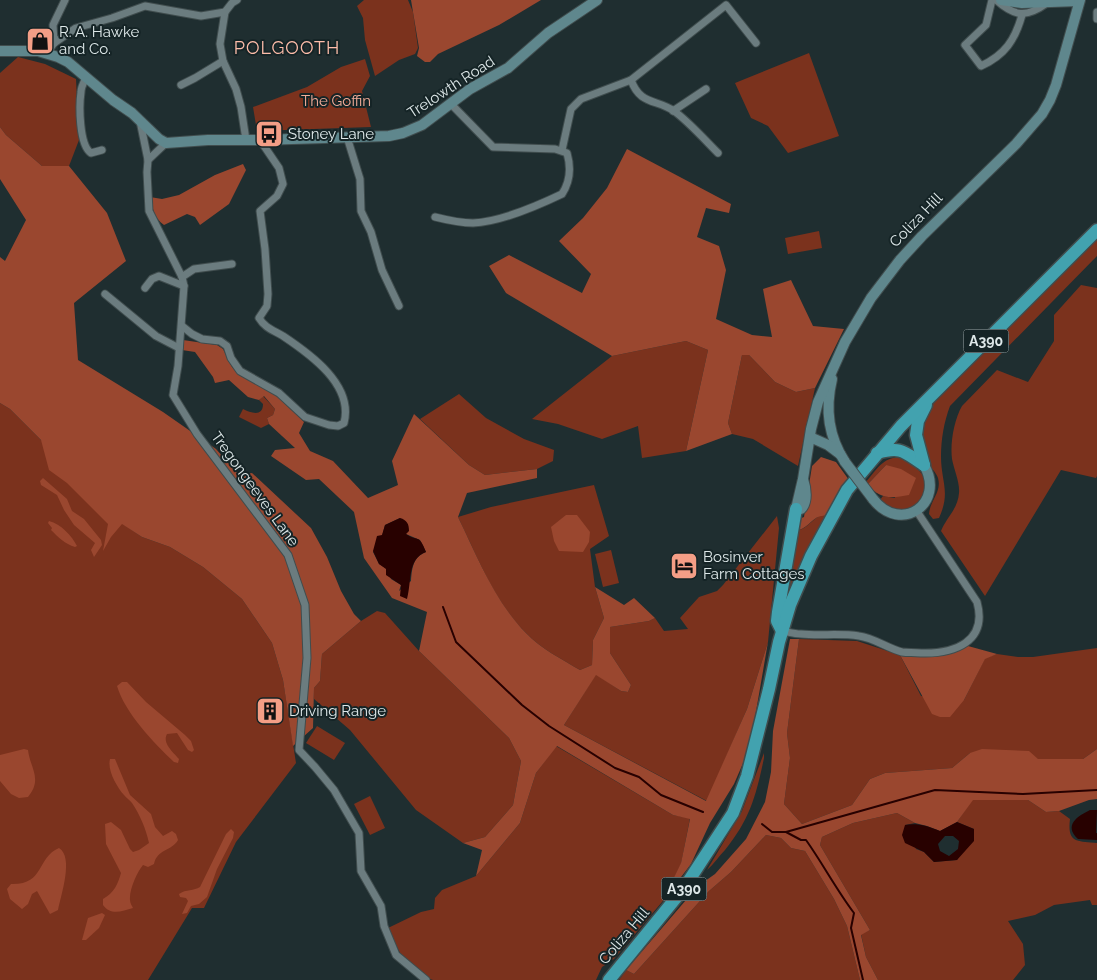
<svg xmlns="http://www.w3.org/2000/svg" width="1097" height="980" viewBox="0 0 1097 980" font-family="Raleway,sans-serif">
	<rect width="100%" height="100%" fill="#1f2e30"/>
	<g fill="#7b321d">
		<path d="M364,0H408L413,12L418,48L415,54L399,60L375,76L365,40L363,18L357,6Z"/>
		<path d="M809,53L839,136L788,153L768,126L751,118L735,83Z"/>
		<path d="M18,57L45,64L76,79L79,140L69,166H42L6,135L0,127V73Z"/>
		<path d="M365,59L370,76L362,91L371,127L257,131L253,107L307,87L341,67Z"/>
		<path d="M819,231L822,248L788,254L785,238Z"/>
		<path d="M1097,238V256L950,406C944,422 941,439 941,456C941,482 951,492 939,518L933,519L929,514C930,500 942,492 938,478C936,472 930,467 927,462C919,447 920,427 925,412Z"/>
		<path d="M1081,285L1097,288V476L1096,478L1061,470L985,596L941,531C946,518 958,509 959,493C960,482 954,470 952,459C950,443 954,420 962,406L997,370L1028,382L1054,341V315Z"/>
		<path d="M686,341L708,350L686,451L642,458L638,426L602,439L558,424L532,419L612,356Z"/>
		<path d="M742,355H749L775,382L796,392L815,388L798,466L753,439L732,434L728,423Z"/>
		<path d="M459,394L486,418L524,439L554,450L553,461L537,469L485,475L469,465L420,419Z"/>
		<path d="M263,396L275,409L273,415L267,418L269,424L261,428L239,417L243,409C251,413 263,417 263,404L259,400Z"/>
		<path d="M0,403L10,409L41,440L123,524L142,537L170,547L203,567L242,599L272,643L283,680L296,763L236,842L204,908H192L148,980H0Z"/>
		<path d="M900,457C908,462 917,467 922,474C930,486 923,501 912,508C909,510 904,511 900,512L879,501L883,496L895,498L886,465L868,484L866,482C877,469 882,458 900,457Z"/>
		<path d="M594,485L609,536L590,549L595,587L604,618L593,640L592,665L580,670C563,660 540,648 526,633C494,601 478,558 458,517L491,507Z"/>
		<path d="M821,515L826,516L781,614L799,530C807,528 813,519 821,515Z"/>
		<path d="M777,516L779,528L768,642L747,709L707,801L564,725L596,674L621,691L628,692L631,685L610,653V627L649,621L655,618L664,631L688,629L680,618L699,597L717,591L723,585Z"/>
		<path d="M611,550L619,583L603,587L595,554Z"/>
		<path d="M377,611L385,613L419,651L509,738L521,761L513,805L485,837L463,843L416,810L350,730L314,699V688L320,681L322,654L361,621Z"/>
		<path d="M799,639L857,641L900,655L921,696L964,700L985,658L997,654L1018,657H1033L1097,648V749L1083,759H1038L970,753L952,768L885,773L870,779L852,805L802,824L784,804L790,758L787,733Z"/>
		<path d="M317,726L345,743L334,760L306,743Z"/>
		<path d="M556,746L673,815L690,818L681,864L662,902L614,959L602,967L596,980H433L430,979L400,953L388,928L421,912L434,909L435,898L442,890L476,876L520,823L536,773Z"/>
		<path d="M764,753V758C756,796 750,819 725,850C719,856 714,864 707,870L742,811Z"/>
		<path d="M370,796L385,828L370,835L354,804Z"/>
		<path d="M972,800H1028L1046,812L1059,811L1070,819C1067,843 1077,841 1097,843V905H1092L1090,900L1054,905L1035,915L1008,921L1023,944L1025,965L1013,980H878L866,957L861,934L870,930L820,845L822,837L853,823L897,813L915,823L905,825L916,849L924,852L934,862L957,860L974,829L957,822Z"/>
		<path d="M766,835L781,838L791,848L805,851L834,899L847,926L860,980H619L626,970L634,974L709,891L731,872Z"/>
	</g>
	<g fill="#9a472f" fill-rule="evenodd">
		<path d="M411,0H541L499,25L438,54L430,62H425L417,56L419,48Z"/>
		<path d="M0,127L6,135L42,166H69L107,213L126,261L74,303L78,360L163,412L216,449L239,475L252,473L311,528L327,557L341,591L354,614L361,621L322,654L320,681L314,688L313,728L293,746L283,680L272,643L242,599L203,567L170,547L142,537L122,524L111,537L103,551L108,524L67,483L49,470L41,440L10,409L0,403V257L5,261L26,220L0,179Z"/>
		<path d="M627,149L731,204L729,213L706,208L697,237L719,246L726,270L716,319L752,335L772,337L763,289L791,280L813,326L844,329L815,388L796,392L775,382L749,355H742L728,423L732,434L686,451L708,350L686,341L612,356L506,293L489,266L509,255L582,293L591,274L559,241L583,218L607,188Z"/>
		<path d="M243,164L246,170L229,204L200,225L195,217L187,214L164,225C154,218 153,209 150,197L162,199L179,195L215,175Z"/>
		<path d="M183,340L217,345L223,349L232,367L239,375L266,389L278,397L304,422L299,433L310,451L333,461L368,498L398,485L392,461L414,414L469,465L485,475L537,469V478L467,493L458,517C478,558 494,600 526,633C540,648 563,660 580,670L592,665L593,640L604,618L595,587L624,605L634,598L655,618L649,621L610,627V653L631,685L628,692L621,691L596,675L564,725L706,801L747,709L768,642L754,723L747,754L734,784L710,823L691,864L662,902L681,863L690,819L673,815L557,746L536,773L520,823L476,876L482,850L463,843L485,837L513,805L521,761L509,738L419,651L427,612L392,598L364,558L354,512L319,479L306,480L271,456L275,450L295,448L269,424L267,418L273,415L275,409L264,396L259,400L248,397L229,380L215,383L213,377L195,352L182,350ZM400,518L406,534L420,540L426,552C413,557 412,568 411,581L399,591L401,585L391,579L387,569L379,564L373,552L382,536L385,525Z"/>
		<path d="M821,457L836,462L849,480L826,516C814,514 810,527 799,530L797,525L799,519L804,517L812,466Z"/>
		<path d="M886,465L901,469L916,478L909,495C892,498 879,500 868,484Z"/>
		<path d="M43,478L67,499L72,511L84,519L101,540L102,545L94,557L91,550L95,543L74,525L64,510L57,495L41,485L40,481Z"/>
		<path d="M566,515H577L590,532L589,542L583,552L559,551L554,541L551,527Z"/>
		<path d="M49,521C61,524 72,536 77,546L75,547C65,544 58,537 51,530L52,528L48,523Z"/>
		<path d="M790,639H799L787,733L790,758L784,804L802,824L852,805L870,779L885,773L952,768L970,753L982,749L1029,751L1038,759H1083L1097,749V799L1089,800L1059,811L1046,812L1028,800H973L957,822L940,831L927,826L915,823L897,813L853,823L822,837L820,845L870,930L861,935L866,957L878,980H860L847,926L834,899L805,851L791,848L781,838L766,835L731,872L709,891L634,974L626,970L698,886L715,874L746,839L765,802L771,772L773,731Z"/>
		<path d="M968,646L997,654L985,659L964,700L950,717H940L932,714L900,655C928,658 941,656 968,646Z"/>
		<path d="M122,682H127L146,702L185,735L191,741L194,750L192,752L188,750L177,733L167,734C162,743 173,752 179,759L178,763L174,762C154,743 125,713 117,686Z"/>
		<path d="M24,749L28,750C30,768 43,779 28,797L19,798L11,794L0,781V755Z"/>
		<path d="M110,759H115L130,795L151,814L155,827L163,836L172,831L176,834L178,840C172,851 157,849 154,864L148,867L143,865C137,872 129,890 130,900C130,903 132,906 133,908C122,911 111,916 103,905V899C114,893 118,884 121,873L106,844L105,824L111,822L121,830L130,849L133,852L139,850L149,843C146,829 140,815 132,803C130,800 126,798 124,795C117,787 107,770 110,759Z"/>
		<path d="M231,829L234,832L233,838L217,869L207,897L199,904L191,906L187,913L182,914L188,901L186,898L180,897L179,894C186,889 194,891 200,887L226,834Z"/>
		<path d="M59,848C74,857 61,895 58,910L50,914L37,891L32,894L28,904L22,909L10,899L7,889L11,884C45,885 36,858 59,848Z"/>
		<path d="M102,913L105,915L99,928L86,940H82L88,918Z"/>
	</g>
	<g fill="#280100" fill-rule="evenodd">
		<path d="M400,518C407,520 409,524 409,531L406,534C417,542 419,533 426,552C407,559 412,581 407,599L400,596L401,585L386,575V569L379,564L373,551L377,536L382,535L385,525Z"/>
		<path d="M1090,810H1097L1096,833H1097V840L1078,839C1063,825 1078,816 1090,810Z"/>
		<path d="M957,822L974,829V841L957,860L934,862L924,852L905,843L902,835L905,825C918,823 927,826 940,831ZM945,836H953L959,841L958,849L949,856L940,851L938,844Z"/>
	</g>
	<g fill="none" stroke-linecap="round" stroke-linejoin="round">
		<g stroke="#280100" stroke-width="2">
			<path d="M443,607L456,642L522,705L549,726L615,768L639,777L661,795L703,812"/>
			<path d="M762,824L772,832H786L801,840H806C823,864 836,889 854,913L851,928L863,980"/>
			<path d="M786,832L935,790L1023,794L1097,790"/>
		</g>
		<g stroke="#404d4e" stroke-width="9">
			<g id="street">
				<path d="M992,0L986,25L965,45L981,66C1005,55 1015,40 1022,15"/>
				<path d="M996,0C1015,17 1026,18 1047,3"/>
				<path d="M225,12L220,44L223,61L236,89L241,107L246,140"/>
				<path d="M1097,12V19"/>
				<path d="M54,43L53,25L65,0"/>
				<path d="M47,53L54,43L76,28L112,18L145,6L201,16L225,12L232,3L237,0"/>
				<path d="M86,78C84,82 81,87 81,92C79,106 79,145 91,153L102,150"/>
				<path d="M631,80C640,105 656,99 674,111C688,121 705,140 718,153"/>
				<path d="M181,85L195,78L223,61"/>
				<path d="M673,111L706,89"/>
				<path d="M140,121L148,160"/>
				<path d="M347,137L360,179L361,211L371,232L382,270L399,306"/>
				<path d="M166,143L148,160L147,172L149,211L182,277L184,286L178,366L173,395L197,434L288,555L305,605L307,658L299,750L315,767L334,790L359,833L361,871L381,906L384,926L396,955L426,980"/>
				<path d="M562,150L571,109L581,99L631,80L726,5L756,43"/>
				<path d="M435,217C447,220 460,223 473,223C499,222 539,205 562,194C570,182 571,167 567,153L555,149L493,147L451,104"/>
				<path d="M182,277L194,269L232,264"/>
				<path d="M145,288L152,279L159,276L184,286"/>
				<path d="M105,294L156,336L179,348"/>
				<path d="M182,326L192,334L202,339L220,341L227,346L231,358L240,371L279,393L305,417L329,425L338,426L344,423C354,385 310,354 283,336C273,330 265,328 259,318L267,306L268,294L265,249L260,211L277,196L283,184L279,168L260,140"/>
				<path d="M782,631C788,632 794,634 801,634C820,636 840,633 859,636C874,638 887,648 902,652C908,653 914,652 921,653C954,654 988,642 977,602L916,510"/>
			</g>
		</g>
		<g stroke="#404d4e" stroke-width="12">
			<g id="secondary">
				<path d="M1001,0L1022,3L1079,1"/>
				<path d="M0,51H38L58,57L68,62L113,100L132,113L159,139L166,143L208,140H260L389,136L403,133L422,125L470,89L508,68L548,33L597,0"/>
				<path d="M832,379C825,408 828,436 845,462"/>
				<path d="M810,437L828,445L840,454"/>
				<path d="M803,479C806,488 808,502 801,509H796L803,479L811,429L818,402L845,342L871,298L900,260L922,236L1016,144L1042,114L1050,100L1056,85L1080,0"/>
				<path d="M873,499C901,535 946,503 924,465"/>
			</g>
		</g>
		<g stroke="#404d4e" stroke-width="15">
			<g id="highway">
				<path d="M877,453C902,446 904,452 924,465"/>
				<path d="M924,465L916,435L918,421L926,405"/>
				<path d="M782,631L777,621L778,612L796,509"/>
				<path d="M609,980L684,888L733,813L747,776L769,689L779,642L790,605L811,556L847,490L901,426L1097,230"/>
			</g>
		</g>
		<use href="#street" stroke="#6b7c7f" stroke-width="7"/>
		<use href="#secondary" stroke="#5f878d" stroke-width="10"/>
		<use href="#highway" stroke="#42a2af" stroke-width="12"/>
		<g stroke="#404d4e" stroke-width="12" stroke-linecap="butt">
			<path id="secondary-bridge" d="M845,462L873,499"/>
		</g>
		<use href="#secondary-bridge" stroke="#5f878d" stroke-width="10"/>
	</g>
	<defs>
		<g id="shop-square" transform="scale(1.4375)"><rect x="-9" y="-9" width="18" height="18" rx="4" fill="#f49e86" stroke="#152426"/><path d="M-5-2.5h2.3a2.7 3.5 0 0 1 5.4 0H5L5.5 6h-11ZM-1.5-2.5h3a1.5 2.3 0 0 0-3 0Z" fill="#111"/></g>
		<g id="bus-square" transform="scale(1.4375)"><rect x="-9" y="-9" width="18" height="18" rx="4" fill="#f49e86" stroke="#152426"/><path d="M-5-6H5V4H4V6H2V4H-2V6H-4V4H-5ZM-3.5-4V0h7V-4ZM-3.5 1.2v1.5H-2V1.2ZM2 1.2v1.5H3.5V1.2Z" fill="#111"/></g>
		<g id="hotel-square" transform="scale(1.4375)"><rect x="-9" y="-9" width="18" height="18" rx="4" fill="#f49e86" stroke="#152426"/><path d="M-6-4.5h1.5V1H6V5H4.5V3h-9V5H-6ZM-4 0a1.8 1.8 0 1 1 3.6 0ZM.5 0V-2.5h3Q6-2.5 6 0Z" fill="#111"/></g>
		<g id="building-square" transform="scale(1.4375)"><rect x="-9" y="-9" width="18" height="18" rx="4" fill="#f49e86" stroke="#152426"/><path d="M-4-6H4V6H1V3H-1V6H-4ZM-2.5-4.3h1.7v1.8h-1.7ZM.8-4.3h1.7v1.8H.8ZM-2.5-1h1.7V.8h-1.7ZM.8-1h1.7V.8H.8Z" fill="#111"/></g>
	</defs>
	<g fill-rule="evenodd">
		<use href="#shop-square" x="40" y="41"/>
		<use href="#bus-square" x="269" y="134"/>
		<use href="#hotel-square" x="684" y="566"/>
		<use href="#building-square" x="270" y="711"/>
	</g>
	<g text-anchor="middle" dominant-baseline="central" stroke-width="4" stroke-linejoin="round" paint-order="stroke">
		<g fill="#152426" stroke="#a2adae" stroke-width="1">
			<rect x="963.5" y="329.5" width="45" height="23" rx="4"/>
			<rect x="661.5" y="877.5" width="45" height="23" rx="4"/>
		</g>
		<g font-size="14" font-weight="bold" fill="#dee8e9">
			<text x="986" y="341">A390</text>
			<text x="684" y="889">A390</text>
		</g>
		<g font-size="15" fill="#dee8e9" stroke="#152426" text-anchor="start">
			<text x="59" y="32">R. A. Hawke<tspan x="59" dy="17">and Co.</tspan></text>
			<text x="288" y="134">Stoney Lane</text>
			<text x="703" y="557">Bosinver<tspan x="703" dy="17">Farm Cottages</tspan></text>
			<text x="289" y="711">Driving Range</text>
		</g>
		<g font-size="15" fill="#dee8e9" stroke="#152426">
			<text transform="translate(451 87) rotate(-33)">Trelowth Road</text>
			<text transform="translate(916 220) rotate(-46)">Coliza Hill</text>
			<text transform="translate(255 489) rotate(54)">Tregongeeves Lane</text>
			<text transform="translate(624 936) rotate(-50)">Coliza Hill</text>
		</g>
		<g font-size="15" fill="#f4ad99" stroke="#152426">
			<text x="336" y="101">The Goffin</text>
		</g>
		<g font-size="18" letter-spacing="1" fill="#febdaa" stroke="#152426">
			<text x="287" y="47">POLGOOTH</text>
		</g>
	</g>
</svg>
